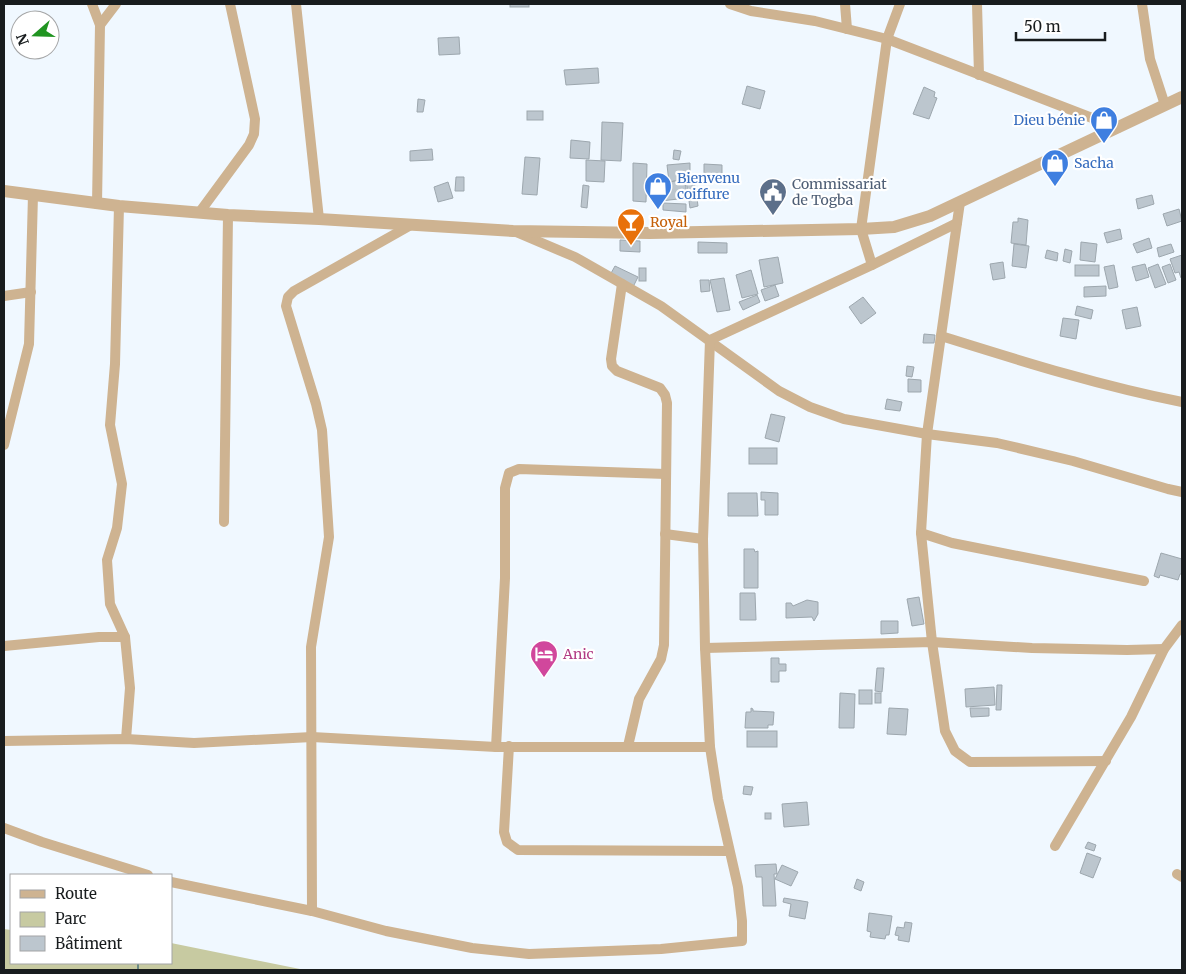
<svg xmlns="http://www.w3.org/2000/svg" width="1186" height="974" viewBox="0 0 1186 974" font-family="Merriweather,serif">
	<rect width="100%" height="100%" fill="#f0f8ff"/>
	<path fill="#c7caa1" d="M4,929L11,930V963H171V943L305,970H4Z"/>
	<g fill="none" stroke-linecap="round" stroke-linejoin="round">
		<path stroke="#0f4a66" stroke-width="1" stroke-dasharray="6 5" stroke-linecap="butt" d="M138,963V970"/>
	</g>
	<g fill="#bcc6ce" stroke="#9da7ae">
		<rect x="510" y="4" width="19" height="3"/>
		<path d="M459,37L460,54L439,55L438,38Z"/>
		<path d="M598,68L599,83L566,85L564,70Z"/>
		<path d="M747,86L765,91L760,109L742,104Z"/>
		<path d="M924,87L935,92L934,97L937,98L929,119L913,114Z"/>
		<path d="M418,99L425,100L423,112H417Z"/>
		<rect x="527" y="111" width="16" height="9"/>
		<path d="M602,122L623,123L621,161L601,160Z"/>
		<path d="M571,140L590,142L589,159L570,158Z"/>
		<path d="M432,149L433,160L410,161V151Z"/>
		<path d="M674,150L681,151L679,160L673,159Z"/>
		<path d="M525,157L540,158L537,195L522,194Z"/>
		<path d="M586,160L605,161L604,182L586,181Z"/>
		<path d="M633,163L647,164L646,202L633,201Z"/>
		<path d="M690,163V178L669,182L667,165Z"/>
		<path d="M704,164L722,165V178H704Z"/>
		<path d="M456,177H464V191H455Z"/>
		<path d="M690,178H693L696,191L705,190L706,196L697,198L698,206L690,208L686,180Z"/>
		<path d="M685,180L687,198L652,202L650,184Z"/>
		<path d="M448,182L453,198L438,202L434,187Z"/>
		<path d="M583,185L589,186L587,208L581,207Z"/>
		<path d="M1152,195L1154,204L1138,209L1136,199Z"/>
		<path d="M663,203L686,204V212L663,210Z"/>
		<path d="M1179,209L1182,221L1167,226L1163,214Z"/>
		<path d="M1018,218L1028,220L1026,245L1011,243L1013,222H1018Z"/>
		<path d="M1120,229L1122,239L1107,243L1104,233Z"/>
		<path d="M1149,238L1152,248L1137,253L1133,244Z"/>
		<path d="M620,240L640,241V252L620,251Z"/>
		<path d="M698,242L727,243V253H698Z"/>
		<path d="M1081,242L1097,244L1095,262L1080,260Z"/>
		<path d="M1014,244L1029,246L1026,268L1012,266Z"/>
		<path d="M1171,244L1174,252L1159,257L1157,248Z"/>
		<path d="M1065,249L1072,251L1070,263L1063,261Z"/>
		<path d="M1047,250L1058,253L1057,261L1045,258Z"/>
		<path d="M1182,255V277L1181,278L1179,272L1175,273L1170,259Z"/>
		<path d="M778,257L783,283L764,287L759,260Z"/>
		<path d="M1003,262L1005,278L993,280L990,264Z"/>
		<path d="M1145,264L1149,277L1136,281L1132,267Z"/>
		<path d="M1158,264L1166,284L1155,288L1148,268Z"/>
		<path d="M1170,264L1176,280L1168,283L1162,267Z"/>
		<rect x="1075" y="265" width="24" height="11"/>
		<path d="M1114,265L1118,287L1109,289L1104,267Z"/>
		<path d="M615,266L638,277L633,287L610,275Z"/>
		<rect x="639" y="268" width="7" height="13"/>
		<path d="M751,270L758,294L742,298L736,275Z"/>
		<path d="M724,278L730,310L717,312L710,280Z"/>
		<path d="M700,280H709L710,291L701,292Z"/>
		<path d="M775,285L779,296L765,301L761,290Z"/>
		<path d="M1106,286V296L1084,297V287Z"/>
		<path d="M757,295L760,302L743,310L739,302Z"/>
		<path d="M863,297L876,313L861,324L849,307Z"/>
		<path d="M1077,306L1093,310L1091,319L1075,315Z"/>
		<path d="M1137,307L1141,326L1126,329L1122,310Z"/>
		<path d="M1063,318L1079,320L1076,339L1060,336Z"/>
		<path d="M924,334L935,335L934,343H923Z"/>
		<path d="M907,366L914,367L912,377L906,376Z"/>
		<path d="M908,379L921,380V392H908Z"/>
		<path d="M887,399L902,402L900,411L885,409Z"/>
		<path d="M771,414L785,417L779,442L765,438Z"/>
		<rect x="749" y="448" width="28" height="16"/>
		<path d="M761,492L778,493V515H765V500H761Z"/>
		<path d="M728,493H757L758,516H728Z"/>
		<path d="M744,549H754L755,552L758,551V588H744Z"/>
		<path d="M1161,553L1182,559V574H1180L1178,580L1160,575L1159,578L1154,576Z"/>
		<path d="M740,593H755L756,620H740Z"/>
		<path d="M919,597L924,624L912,626L907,599Z"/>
		<path d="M807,600L818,602V614L814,621L812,617L786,618V603H791L793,606Z"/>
		<path d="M881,621H898V633L881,634Z"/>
		<path d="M771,658H779V664H786V671H779V682H771Z"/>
		<path d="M877,668H884L882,692L875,691Z"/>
		<path d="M997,685H1002L1001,710H996Z"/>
		<path d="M994,687L995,705L966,707L965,689Z"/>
		<rect x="859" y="690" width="13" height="14"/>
		<path d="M840,693L855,694L854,728H839Z"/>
		<rect x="875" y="693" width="6" height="10"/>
		<path d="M751,708L753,709V711L774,712L773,725H768V728H745L746,712H751Z"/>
		<path d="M889,708L908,709L906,735L887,734Z"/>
		<path d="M970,708H989V716L971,717Z"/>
		<rect x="747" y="731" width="30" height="16"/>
		<path d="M744,786L753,787L751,795L743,794Z"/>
		<path d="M807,802L809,825L784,827L782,804Z"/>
		<rect x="765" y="813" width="6" height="6"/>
		<path d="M1088,842L1096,845L1094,851L1085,848Z"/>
		<path d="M1087,853L1101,858L1093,878L1080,873Z"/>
		<path d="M776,864L777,874H774L776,906H763L762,877H756L755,865Z"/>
		<path d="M782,865L798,872L791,886L775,879Z"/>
		<path d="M857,879L864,882L861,891L854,888Z"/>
		<path d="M784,898L808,902L805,919L789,916L791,904L783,902Z"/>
		<path d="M869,913L892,916L889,935H886L885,939L870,937L871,932L867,931Z"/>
		<path d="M905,922L912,923L909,942L898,940L899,936L895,935L897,927L904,928Z"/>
	</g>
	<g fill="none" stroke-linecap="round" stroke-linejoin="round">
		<g stroke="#ceb391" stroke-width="10">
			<path d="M92,4L100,25L97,204"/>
			<path d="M296,4L319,219"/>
			<path d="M730,4L751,11L815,21L887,39L1118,128"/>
			<path d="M845,4L847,29"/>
			<path d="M977,4L979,75"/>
			<path d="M1142,4L1150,59L1165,105"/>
			<path d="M100,25L116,4"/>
			<path d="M960,202L927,434L921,533L932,642L945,731L955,751L970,762L1106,761"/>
			<path d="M119,206L115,364L110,425L122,484L117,528L107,560L110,604L125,637L130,688L126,739"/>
			<path d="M199,213L249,145L254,134L255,119L230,4"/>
			<path d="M516,232L575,257L661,306L779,391L810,407L844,419L927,434L997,443L1073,461L1168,489L1182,492"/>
			<path d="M872,265L861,229L887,39L900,4"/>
			<path d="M622,284L611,359L612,366L617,371L660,388L665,395L667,403L664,645L661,659L639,699L628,746"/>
			<path d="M4,296L31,292"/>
			<path d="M941,336C1021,361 1100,386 1182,402"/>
			<path d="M4,445L29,344L33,195"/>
			<path d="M224,522L228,215"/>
			<path d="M921,533L952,543L1144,581"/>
			<path d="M665,534L703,539"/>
			<path d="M4,646L99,637H125"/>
			<path d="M705,648L932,642L1032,648L1127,650L1164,649"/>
			<path d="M4,741L126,739L194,743L312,737L496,747H710"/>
			<path d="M509,746L504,832L507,842L518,850L729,851"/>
			<path d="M496,747L505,578V488L509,473L519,469L666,474"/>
			<path d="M4,828L42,842L148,875"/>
			<path d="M1055,846L1131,717L1164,649L1182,625"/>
			<path d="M1177,874L1182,877"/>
			<path d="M171,882L312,911L386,931L472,948L529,954L661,949L742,941V921L738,887L718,799L710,747L705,648L703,539L710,340L872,265L957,223"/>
			<path d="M312,911L311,647L329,537L322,430L316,404L286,306L288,297L294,291L411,225"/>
		</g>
		<path stroke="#ceb391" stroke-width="12" d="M4,191L119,206L228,215L319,219L513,231L650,233L861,229L894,227L930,216L1182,97"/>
	</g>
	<defs>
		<g id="shop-pin" transform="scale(1.4375)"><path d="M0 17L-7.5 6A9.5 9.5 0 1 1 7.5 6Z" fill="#3f7fe0" stroke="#fff"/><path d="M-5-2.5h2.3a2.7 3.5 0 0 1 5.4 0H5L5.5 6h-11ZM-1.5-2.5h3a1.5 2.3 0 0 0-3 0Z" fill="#fff"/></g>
		<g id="civic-pin" transform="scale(1.4375)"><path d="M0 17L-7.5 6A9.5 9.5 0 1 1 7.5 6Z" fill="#5c6f8a" stroke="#fff"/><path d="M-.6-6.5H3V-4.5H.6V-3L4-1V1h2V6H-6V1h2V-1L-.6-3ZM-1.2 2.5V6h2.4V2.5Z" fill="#fff"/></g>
		<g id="bar-pin" transform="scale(1.4375)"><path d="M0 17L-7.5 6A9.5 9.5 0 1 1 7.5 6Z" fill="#e8710a" stroke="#fff"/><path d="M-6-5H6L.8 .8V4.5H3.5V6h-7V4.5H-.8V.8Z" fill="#fff"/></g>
		<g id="hotel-pin" transform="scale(1.4375)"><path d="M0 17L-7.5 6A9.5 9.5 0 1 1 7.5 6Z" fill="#d1479c" stroke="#fff"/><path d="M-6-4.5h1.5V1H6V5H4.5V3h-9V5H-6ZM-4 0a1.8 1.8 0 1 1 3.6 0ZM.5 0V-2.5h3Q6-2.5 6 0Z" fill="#fff"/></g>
	</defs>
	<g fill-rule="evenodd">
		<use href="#shop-pin" x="1104" y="120"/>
		<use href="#shop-pin" x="1055" y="163"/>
		<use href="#shop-pin" x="658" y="186"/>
		<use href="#civic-pin" x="773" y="192"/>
		<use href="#bar-pin" x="631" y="222"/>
		<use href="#hotel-pin" x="544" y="654"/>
	</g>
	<g text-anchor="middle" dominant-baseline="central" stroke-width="4.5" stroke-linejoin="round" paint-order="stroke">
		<g font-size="14" fill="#366cbe" stroke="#fff" text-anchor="start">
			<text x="1085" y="120" text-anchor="end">Dieu bénie</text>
			<text x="1074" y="163">Sacha</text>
			<text x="677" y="178">Bienvenu<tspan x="677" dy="16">coiffure</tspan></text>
		</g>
		<g font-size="14" fill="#4e5e75" stroke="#fff" text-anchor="start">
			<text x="792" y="184">Commissariat<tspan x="792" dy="16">de Togba</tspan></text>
		</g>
		<g font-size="14" fill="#c56008" stroke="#fff" text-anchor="start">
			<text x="650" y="222">Royal</text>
		</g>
		<g font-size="14" fill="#b23c85" stroke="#fff" text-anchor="start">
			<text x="563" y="654">Anic</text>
		</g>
	</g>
	<rect width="1186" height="974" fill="none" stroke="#181c1e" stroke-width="10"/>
	<rect x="10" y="874" width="162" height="90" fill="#ffffff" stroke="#a3a4a5"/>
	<rect x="20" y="890" width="25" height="8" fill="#ceb391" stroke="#a3a4a5"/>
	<text x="55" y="899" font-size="15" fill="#181c1e">Route</text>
	<rect x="20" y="912" width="25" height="15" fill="#c7caa1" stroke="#a3a4a5"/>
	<text x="55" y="924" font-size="15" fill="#181c1e">Parc</text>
	<rect x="20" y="936" width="25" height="15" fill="#bcc6ce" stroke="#a3a4a5"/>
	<text x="55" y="949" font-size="15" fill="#181c1e">Bâtiment</text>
	<g transform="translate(35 35) rotate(250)"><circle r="24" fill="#ffffff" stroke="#a3a4a5"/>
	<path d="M0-4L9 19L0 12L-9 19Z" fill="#209421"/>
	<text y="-8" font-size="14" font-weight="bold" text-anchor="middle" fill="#181c1e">N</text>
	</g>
	<path d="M1016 32v8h89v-8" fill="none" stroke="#181c1e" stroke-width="2.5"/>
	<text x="1024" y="32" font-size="15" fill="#181c1e" stroke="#ffffff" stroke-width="4" paint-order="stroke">50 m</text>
</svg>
